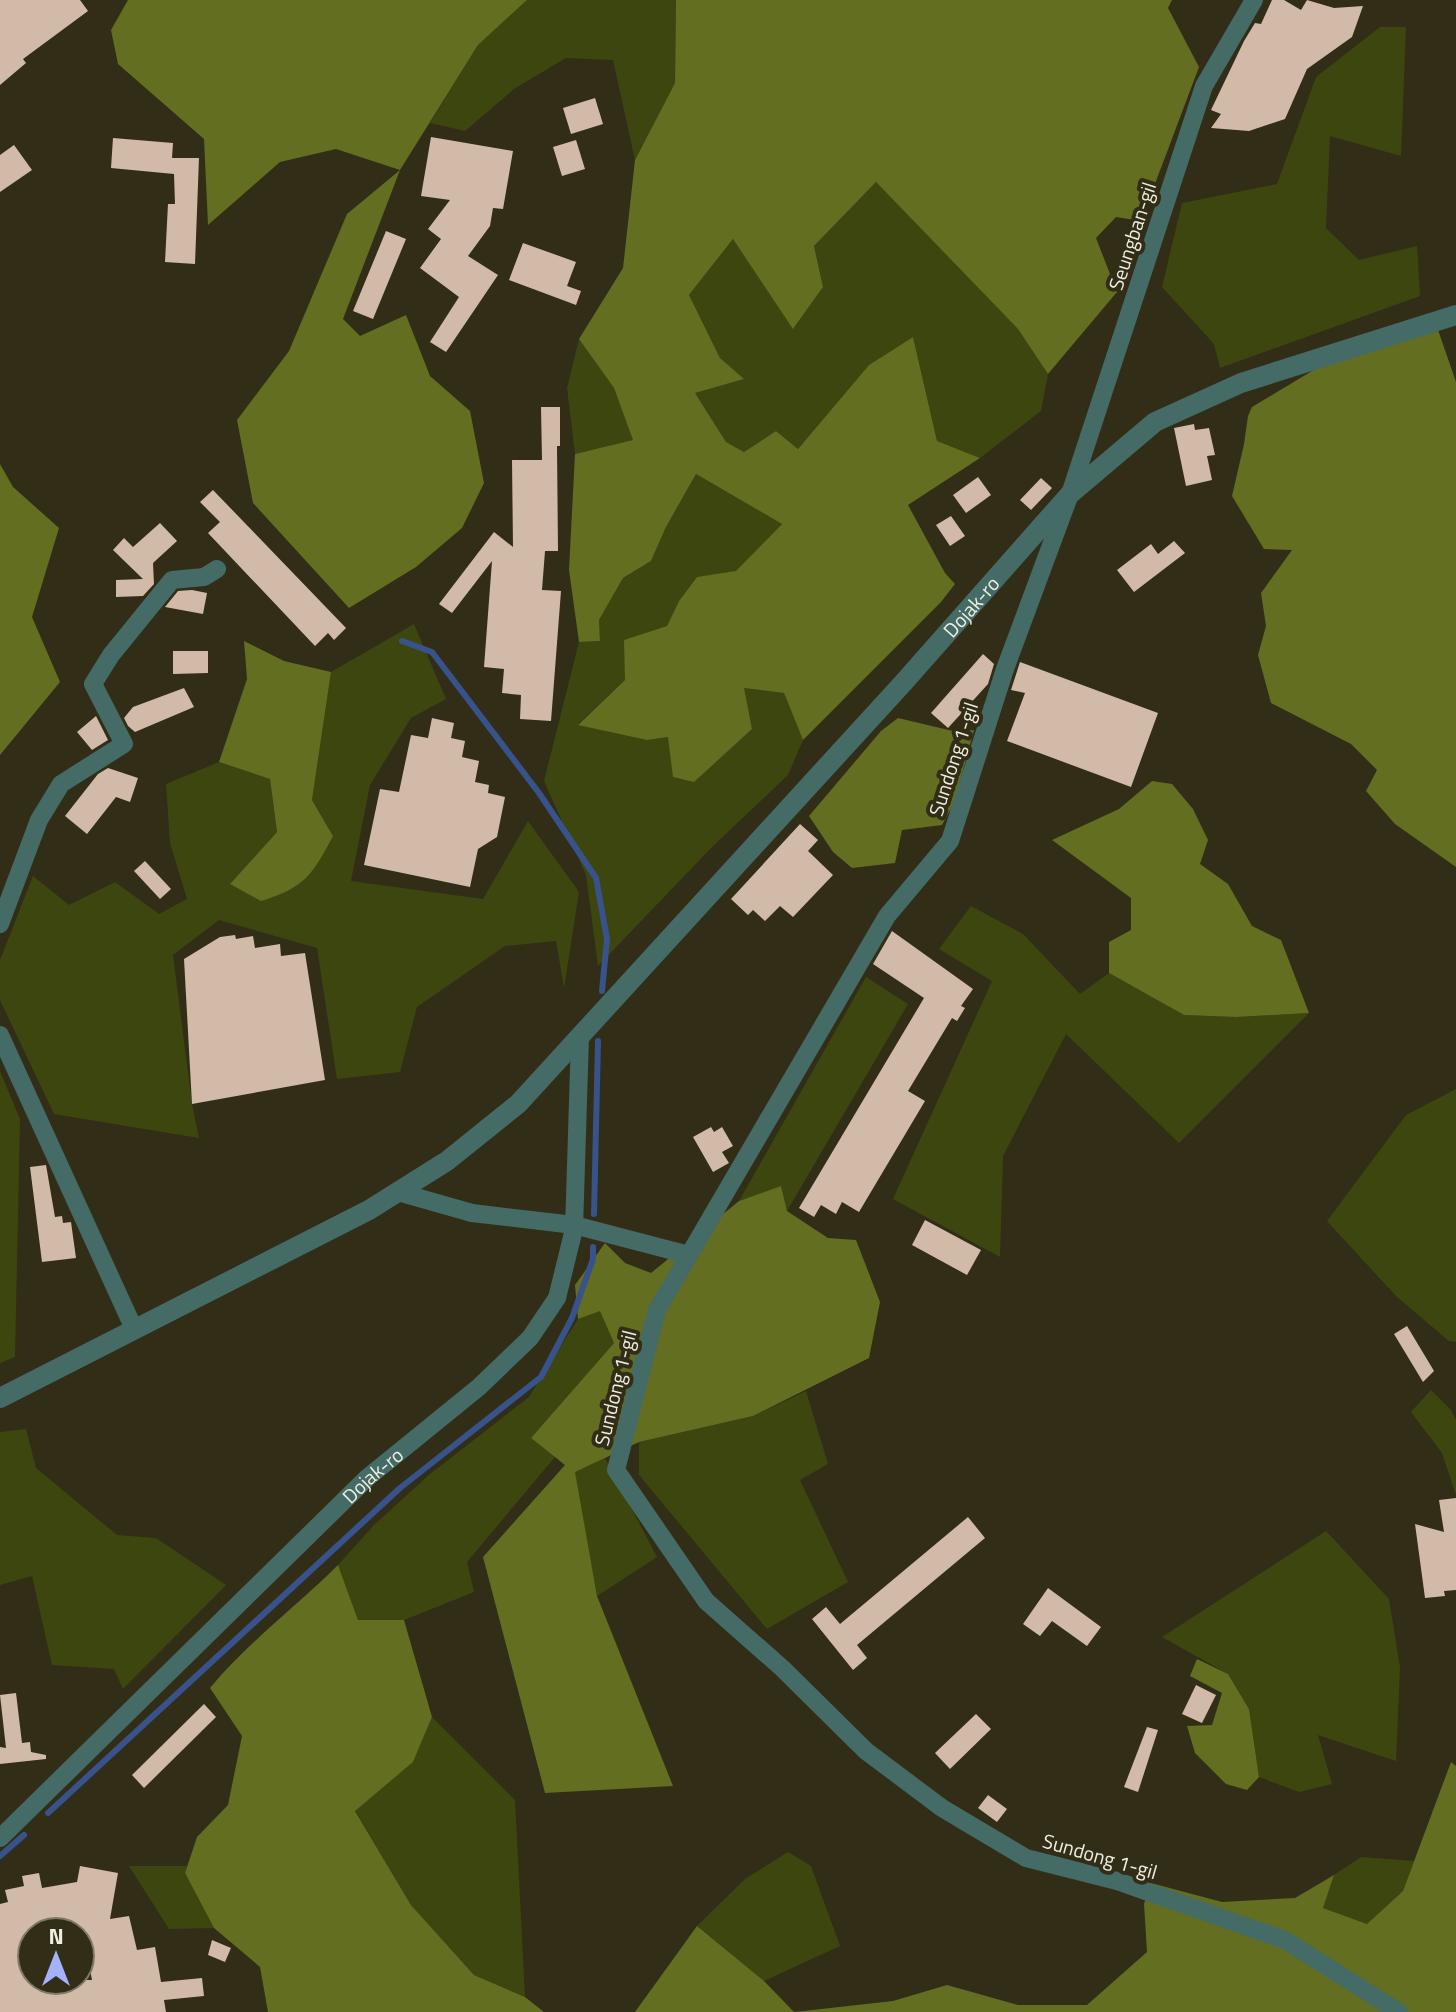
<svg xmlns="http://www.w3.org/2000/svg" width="1456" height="2012" viewBox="0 0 1456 2012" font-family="'Titillium Web',sans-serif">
	<rect width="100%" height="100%" fill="#312d17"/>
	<g fill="#3e4610">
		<path d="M527,0H676L675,83L635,160L613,60L566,58L514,89L465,131L430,123L478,45Z"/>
		<path d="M1380,27H1406L1401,156L1330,136L1326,228L1359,260L1417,246L1420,296L1220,368L1214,344L1162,287L1182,203L1277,184L1316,77Z"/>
		<path d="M876,182L1018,329L1048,374L1041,411L980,458L937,441L913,337L869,365L798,449L776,431L744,452L726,442L695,393L743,379L720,358L689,295L733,239L794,328L823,287L814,246Z"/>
		<path d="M579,339L614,388L634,440L575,454L567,388Z"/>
		<path d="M696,474L782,524L736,572L697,577L679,601L667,626L625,640V680L578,724L647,740L668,737L693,782L752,729L743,688L784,693L803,740L788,775L712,847L598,966L586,875L544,781L579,642L600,641L599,620L623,578L651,561L666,527Z"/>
		<path d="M414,624L446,699L411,718L370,785L351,881L483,899L528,821L579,892L564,988L556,941L505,946L417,1007L400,1072L337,1079L317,948L219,920L173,955L192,1104L199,1138L54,1114L0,1000V960L33,876L69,905L115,882L159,914L187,899L170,843L166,784L219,762L270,779L277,832L231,883L333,836L312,800L331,672Z"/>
		<path d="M971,906L1023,934L1080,994L1109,973L1184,1015L1236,1017L1309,1013L1179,1143L1066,1034L1003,1156L1000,1257L893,1199L992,981L939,949Z"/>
		<path d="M866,977L908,1004L787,1211L781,1186L739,1201Z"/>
		<path d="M0,1071L20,1119L15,1357L0,1363Z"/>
		<path d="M1456,1089V1342L1449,1341L1397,1297L1327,1221L1406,1115Z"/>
		<path d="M600,1310L614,1343L531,1438L555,1457L467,1562L474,1592L404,1620H358L338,1565L374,1525L430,1474L529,1397L578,1319Z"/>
		<path d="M1431,1390L1451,1410L1456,1420V1495L1442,1453L1411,1412Z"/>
		<path d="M806,1391L828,1464L800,1480L848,1582L767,1629L639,1475V1442L753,1416Z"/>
		<path d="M26,1429L36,1468L117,1535L156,1538L226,1585L123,1689L114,1669L52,1665L32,1576L0,1585V1432Z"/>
		<path d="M605,1458L657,1557L597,1596L574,1472Z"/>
		<path d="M1326,1531L1389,1599L1400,1667L1396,1761L1318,1735L1332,1784L1299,1792L1259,1777L1249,1709L1228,1674L1162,1637Z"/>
		<path d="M432,1717L515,1800L525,1997L474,1975L411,1905L355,1810L413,1762Z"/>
		<path d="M788,1852L811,1866L840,1946L764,1981L697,1926L745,1879Z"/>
		<path d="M1361,1857L1414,1861L1403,1891L1367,1924L1323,1908L1334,1875Z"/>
		<path d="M129,1866H187L185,1873L214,1928L169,1929Z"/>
	</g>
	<g fill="#636e21">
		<path d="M128,0H527L478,45L400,170L343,319L360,336L406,315L430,376L470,411L484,483L462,528L416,567L349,608L253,503L237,420L289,351L347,214L400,170L336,149L280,162L208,225L204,139L118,64L111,30Z"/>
		<path d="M676,0H1172L1168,8L1199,67L1141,221L1116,217L1096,238L1117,292L1048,374L1018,329L876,182L814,246L823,287L793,329L733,239L689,295L720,358L744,379L695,393L726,442L744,452L776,431L798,449L869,365L913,337L937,441L980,458L908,505L945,573L955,584L941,602L803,740L784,693L744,688L752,729L694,782L673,777L668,737L647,740L578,725L625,680L624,640L667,626L679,601L697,577L736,571L782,524L696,474L666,527L651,561L623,578L599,620L600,641L579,642L569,570L575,454L633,440L614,388L579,339L623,268L635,160L675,83Z"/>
		<path d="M1437,327L1456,382V867L1395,824L1366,791L1377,770L1351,744L1271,703L1258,655L1266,626L1261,593L1292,550L1264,549L1232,496L1244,444L1248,416L1252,407L1317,368Z"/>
		<path d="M0,464L13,487L59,528L32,617L60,682L0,755Z"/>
		<path d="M244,641L284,661L331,672L312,800L333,836C312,875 306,887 261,901L230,884L277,832L270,779L219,762L247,679Z"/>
		<path d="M898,718L957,732L974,730L954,803L942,825L902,830L895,863L852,868L833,852L809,816L881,731Z"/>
		<path d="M1152,781L1172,784L1193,809L1208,840L1200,864L1228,884L1252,926L1281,940L1309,1013L1236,1017L1184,1015L1109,973V942L1131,930V898L1052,840L1119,809Z"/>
		<path d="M781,1186L787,1211L828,1238L856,1240L880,1302L869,1358L753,1416L639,1442L575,1472L597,1596L673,1786L545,1793L483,1557L565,1465L531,1438L614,1343L600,1311L578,1319L575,1285L605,1243L625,1263L651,1273L739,1201Z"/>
		<path d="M338,1565L358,1620H404L432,1717L413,1762L355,1811L411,1905L474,1975L525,1997L544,2012H268L260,1967L214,1928L185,1873L197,1837L228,1805L242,1736L210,1688C248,1642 296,1607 338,1565Z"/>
		<path d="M1197,1659L1228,1674L1249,1709L1259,1777L1247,1790L1226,1784L1195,1753L1187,1726L1212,1725L1222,1693L1190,1676Z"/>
		<path d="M1451,1762L1456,1766V2012H635L697,1926L764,1981L794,2012L893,2001L947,1985L1018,2005H1087L1147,1952L1144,1904L1151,1883L1222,1902L1295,1898L1334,1875L1323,1908L1367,1924L1403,1891Z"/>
	</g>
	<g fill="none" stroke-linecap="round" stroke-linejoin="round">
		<g stroke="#38528c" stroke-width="6">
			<path d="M402,641L432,652L539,793L596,878L607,939L602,991"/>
			<path d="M594,1214L598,1041"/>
			<path d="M48,1813L400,1488L541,1377L572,1318L593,1259V1247"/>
			<path d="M0,1856L24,1835"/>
		</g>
	</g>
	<g fill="#d1bba8" fill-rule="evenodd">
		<path d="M0,0H80L88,11L23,59L26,63L0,85Z"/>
		<path d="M1272,0H1284L1301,10L1307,0L1334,8L1363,6L1352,37L1307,69L1285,119L1249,131L1211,128L1221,114L1211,110L1244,41L1255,23L1261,24Z"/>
		<path d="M595,98L603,124L571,134L563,108Z"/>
		<path d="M431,137L513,151L503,209L493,208L490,226L468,256L498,275L446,352L430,342L459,297L420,268L441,239L428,229L450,200L421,196Z"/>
		<path d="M113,138L173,143L172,158H199L195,264L165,262L168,204H175L174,174L111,168Z"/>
		<path d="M576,140L585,169L562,176L553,147Z"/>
		<path d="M14,145L32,170L0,192V155Z"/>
		<path d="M386,231L406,239L373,319L353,311Z"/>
		<path d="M523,243L576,262L567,286L581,291L576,305L509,280Z"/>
		<path d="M541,407H560V446H557L558,551H545L542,590L561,591L551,721L520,719L521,695L502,693L504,669L484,667L492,561L452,613L439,604L494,532L513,547L512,460H542Z"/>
		<path d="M1194,424L1195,430L1209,428L1215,455L1207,456L1212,480L1186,486L1174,428Z"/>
		<path d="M978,477L991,495L966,513L953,495Z"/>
		<path d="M1041,478L1052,488L1031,510L1020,500Z"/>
		<path d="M213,490L346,628L334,640L328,633L315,646L208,533L220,522L200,502Z"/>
		<path d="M951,516L965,536L950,546L936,525Z"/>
		<path d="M160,523L177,541L153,563L154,584L143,596L116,597V580L143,579L113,550L124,538L133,547Z"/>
		<path d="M1174,541L1185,553L1134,592L1117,570L1151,544L1158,554Z"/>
		<path d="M192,590L207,593L203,614L165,607L178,591Z"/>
		<path d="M173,651H208V673L173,674Z"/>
		<path d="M983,654L994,664L988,684L948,728L931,713Z"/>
		<path d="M1020,662L1158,713L1131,787L1007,741L1025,693L1011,690Z"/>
		<path d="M184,688L194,707L135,732L128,726L124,718L133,707Z"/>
		<path d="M96,716L108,740L92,750L77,732Z"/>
		<path d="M432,718L454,723L451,738L465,741L462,757L479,761L475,782L489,785L488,793L505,797L497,837L478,849L470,887L364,865L380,789L399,792L411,735L428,738Z"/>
		<path d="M108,768L138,778L130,802L116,797L87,834L65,816L98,774Z"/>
		<path d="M800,824L818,840L808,851L833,875L793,917L780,906L765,921L753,910L748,915L731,899Z"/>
		<path d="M145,861L171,889L160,899L134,871Z"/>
		<path d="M892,931L973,989L961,1006L965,1008L957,1021L952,1018L908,1091L925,1101L859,1212L842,1202L836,1214L821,1205L814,1217L799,1208L924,998L873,964Z"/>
		<path d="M235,935L236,939L253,936L255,948L280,944L281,956L305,953L325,1080L192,1104L184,959L220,937Z"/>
		<path d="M711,1127L714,1132L722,1127L733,1146L722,1152L729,1163L713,1172L693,1137Z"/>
		<path d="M46,1165L55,1217L62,1216L63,1223L71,1222L76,1258L42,1262L30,1167Z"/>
		<path d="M925,1220L981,1250L967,1275L912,1245Z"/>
		<path d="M1407,1326L1434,1371L1423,1382L1394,1334Z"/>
		<path d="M1456,1498V1590L1444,1591L1445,1596L1425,1598L1415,1524L1444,1532L1439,1500Z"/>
		<path d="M968,1517L985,1538L857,1645L867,1658L853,1670L812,1619L826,1607L840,1624Z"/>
		<path d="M1048,1588L1101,1627L1087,1646L1052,1621L1040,1636L1023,1624Z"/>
		<path d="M1196,1685L1216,1695L1202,1723L1182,1714Z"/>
		<path d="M16,1693L22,1743L30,1742L31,1752L46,1755V1759L0,1764V1747L6,1748L0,1695Z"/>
		<path d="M204,1704L216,1717L144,1788L132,1775Z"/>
		<path d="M976,1714L991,1729L950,1769L935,1753Z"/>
		<path d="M1147,1727L1158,1730L1138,1792L1124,1787Z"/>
		<path d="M988,1795L1007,1809L997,1822L978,1808Z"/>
		<path d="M80,1866L118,1873L110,1919L129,1916L137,1950L155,1947L161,1982L202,1978L204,1996L164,2000L166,2012H0V1904L8,1902L5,1890L24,1886L22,1876L39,1873L42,1888L77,1882ZM28,1932H80V1939L84,1938L92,1980H32V1953Z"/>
		<path d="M212,1940L231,1948L225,1962L208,1955Z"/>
	</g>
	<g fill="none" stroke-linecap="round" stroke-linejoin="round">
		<g stroke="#446b66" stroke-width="18">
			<path d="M1254,0L1204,86L1070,494L1005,669L950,841L887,916L657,1310L616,1470L706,1601L782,1668L866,1751L942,1808L1026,1858L1117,1881L1285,1940L1399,2012"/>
			<path d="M0,924L39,820L61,784L124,744L93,684L111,655L172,580L204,577L217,569"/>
			<path d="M0,1035L134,1329"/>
			<path d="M398,1192L472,1213L574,1225L689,1255"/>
			<path id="s1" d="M0,1838L367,1478L479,1387L530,1338L557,1298L574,1229L580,1037"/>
		</g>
		<path stroke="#446b66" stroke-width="20" id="s2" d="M0,1398L369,1210L447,1161L518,1104L904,682L1070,494L1155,422L1241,383L1456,315"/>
	</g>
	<g text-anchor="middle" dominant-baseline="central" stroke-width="8" stroke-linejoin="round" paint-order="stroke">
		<g font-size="20" fill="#f0eee0" stroke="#312d17">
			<text transform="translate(1132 236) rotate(-72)">Seungban-gil</text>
			<text stroke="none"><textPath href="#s2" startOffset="1270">Dojak-ro</textPath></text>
			<text transform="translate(953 759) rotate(-72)">Sundong 1-gil</text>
			<text transform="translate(615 1388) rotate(-76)">Sundong 1-gil</text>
			<text stroke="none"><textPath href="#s1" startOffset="520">Dojak-ro</textPath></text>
			<text transform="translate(1100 1856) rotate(16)">Sundong 1-gil</text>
		</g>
	</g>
	<g transform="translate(56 1956)"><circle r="38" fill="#312d17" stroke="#7d7a67" stroke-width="2"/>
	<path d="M0-6L14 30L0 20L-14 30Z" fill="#a4b2fc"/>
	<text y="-12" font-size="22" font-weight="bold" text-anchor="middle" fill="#f0eee0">N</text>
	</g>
</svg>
